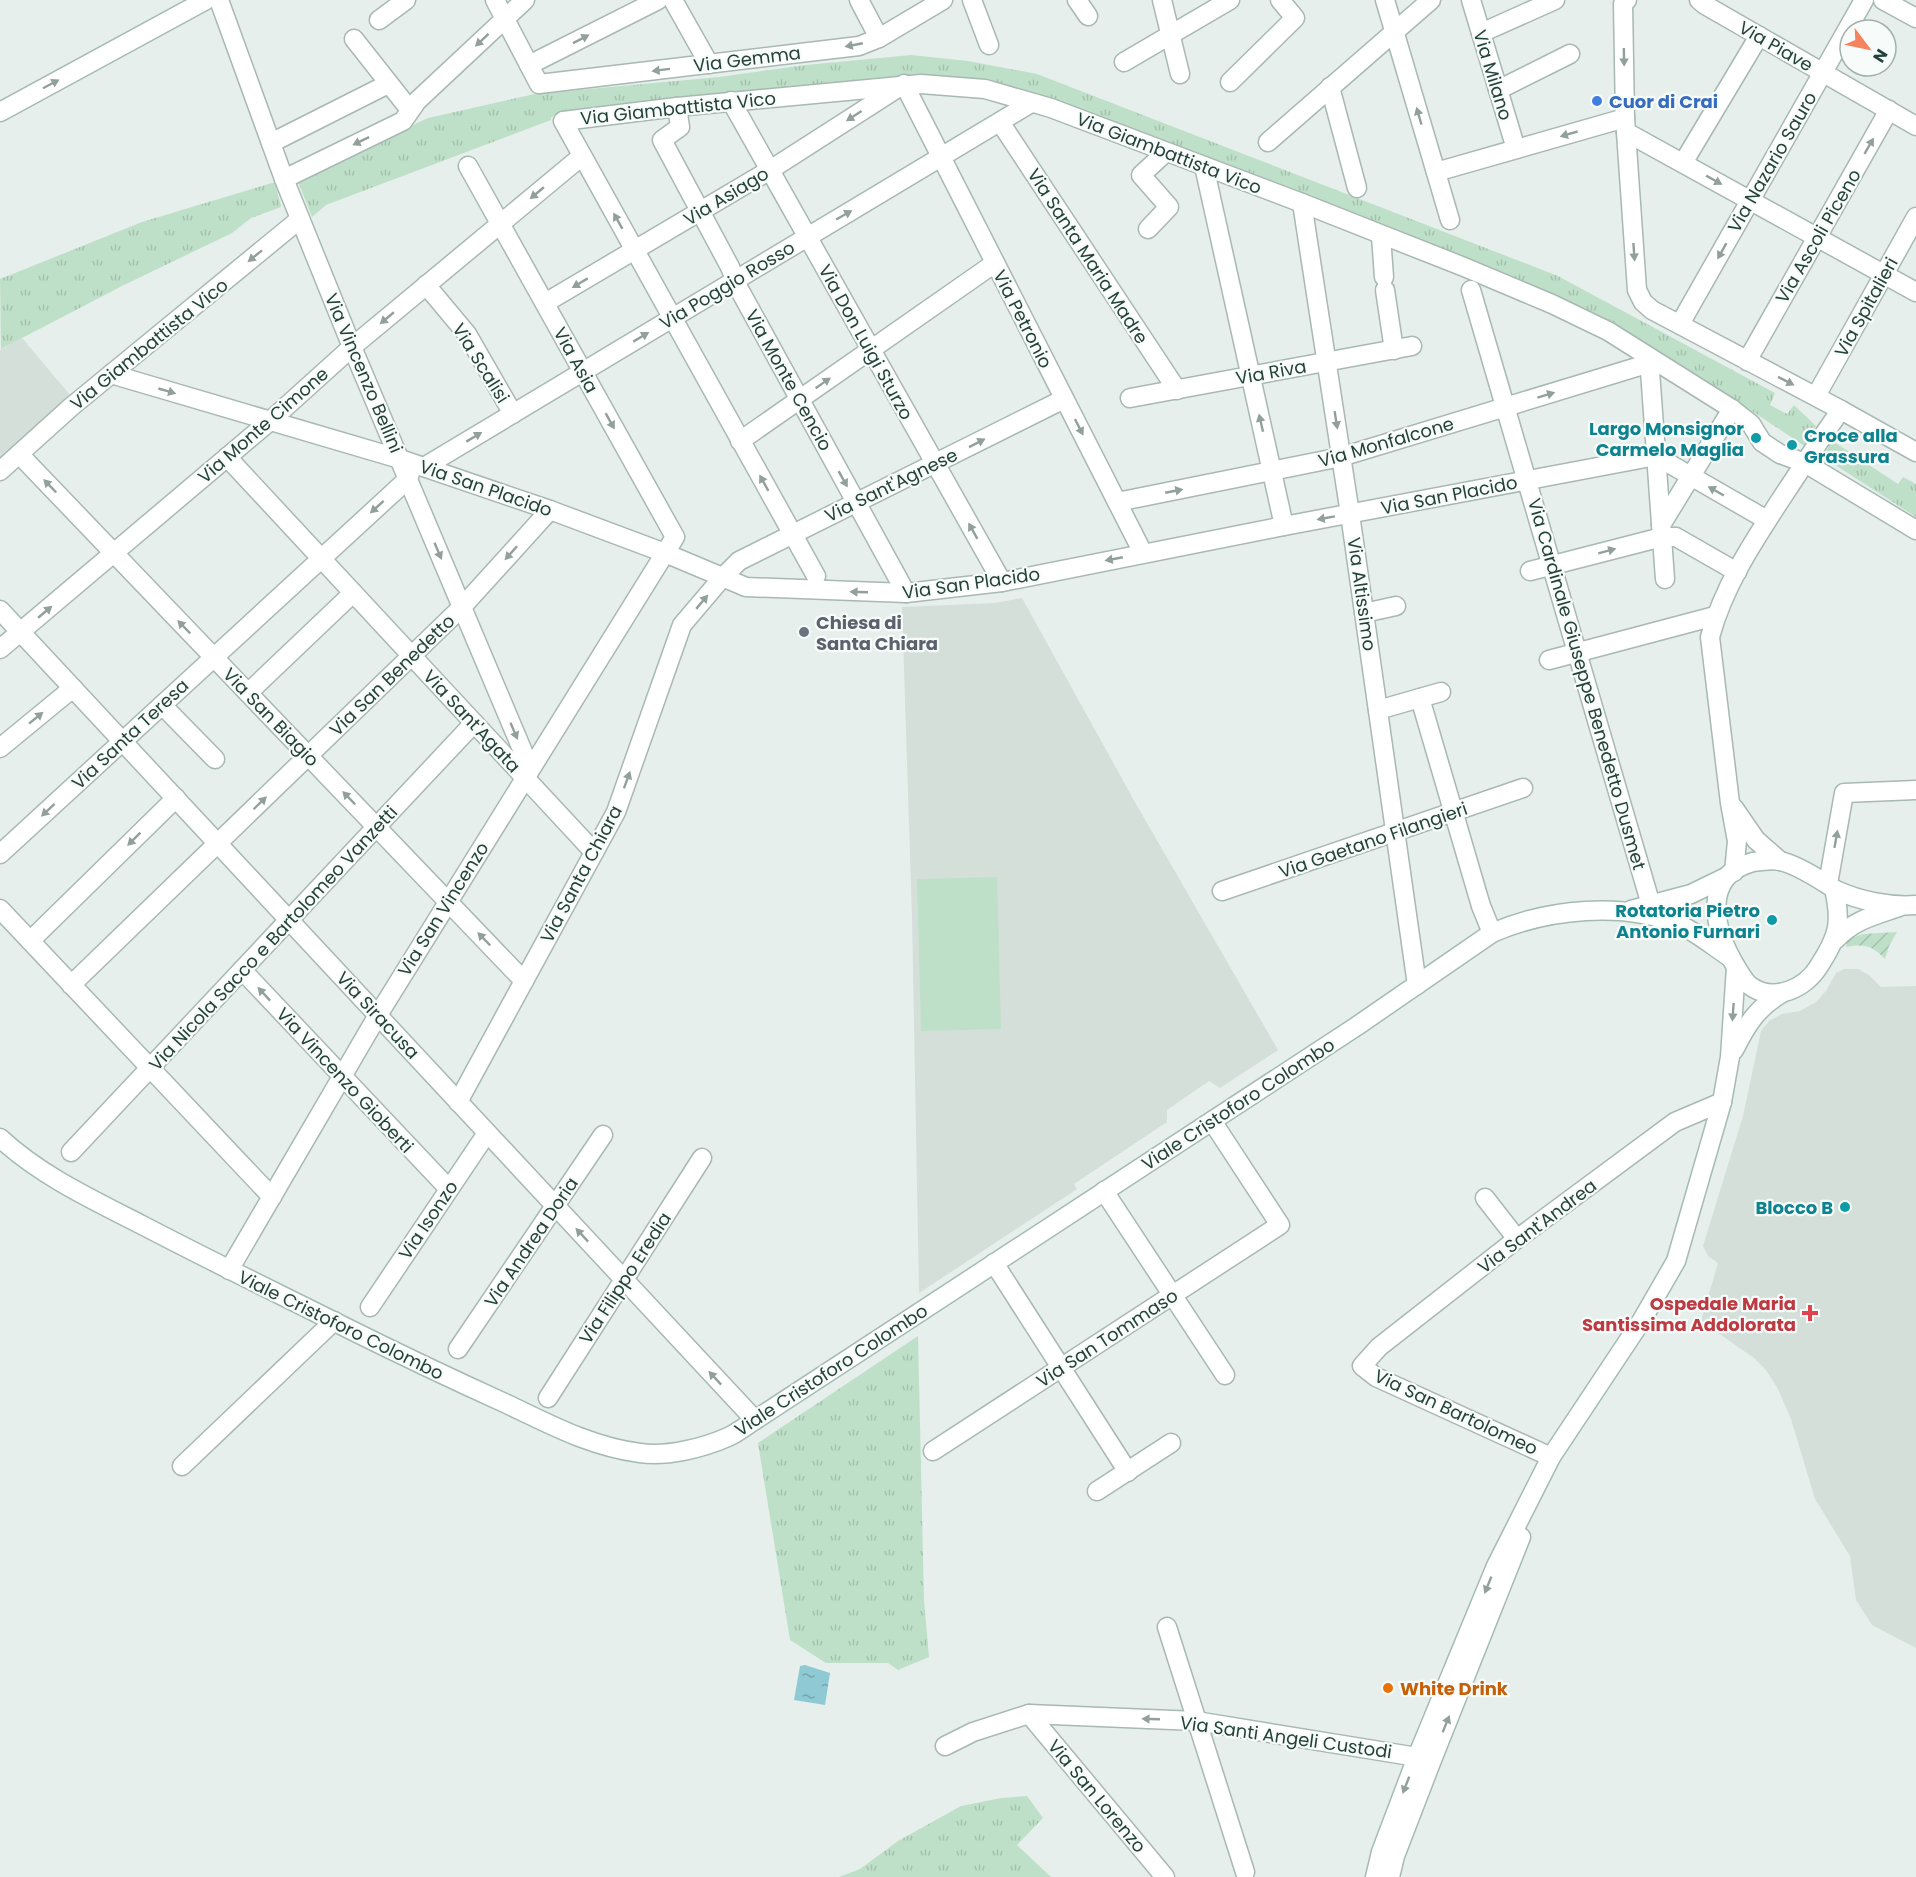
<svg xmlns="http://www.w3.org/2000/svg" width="1916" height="1877" viewBox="0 0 1916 1877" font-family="Poppins,sans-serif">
	<defs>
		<pattern id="grass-tufts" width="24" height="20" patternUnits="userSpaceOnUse" patternTransform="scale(1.5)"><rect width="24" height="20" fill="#bfe0c8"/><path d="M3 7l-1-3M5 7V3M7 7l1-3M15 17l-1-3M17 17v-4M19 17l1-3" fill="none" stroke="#a4c1ad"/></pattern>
		<pattern id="garden-furrows" width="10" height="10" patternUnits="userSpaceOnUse" patternTransform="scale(1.5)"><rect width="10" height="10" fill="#bfe0c8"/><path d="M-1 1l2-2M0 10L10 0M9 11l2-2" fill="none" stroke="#a4c1ad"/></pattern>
		<pattern id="water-ripples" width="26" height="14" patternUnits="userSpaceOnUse" patternTransform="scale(1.5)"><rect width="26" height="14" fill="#8ec9d4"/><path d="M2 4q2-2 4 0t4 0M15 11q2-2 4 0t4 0" fill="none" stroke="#74a5ad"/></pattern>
	</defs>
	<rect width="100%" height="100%" fill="#e6efeb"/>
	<g fill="#d4dfda">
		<path d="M22,338L70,395L0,456V350Z"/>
		<path d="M1022,598L1136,804L1278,1050L1220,1088L1209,1081L1196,1090L1167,1110V1122L1074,1184L1077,1189L919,1293L912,916L902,607L995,603Z"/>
		<path d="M1844,969H1858L1869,975L1881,987L1916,986V1648L1872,1625L1856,1600L1850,1556L1815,1499L1791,1419L1778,1389L1766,1370L1754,1358L1701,1321L1718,1263L1708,1256L1703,1246L1743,1116L1761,1031L1769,1021L1782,1014L1800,1011L1816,1002L1826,991L1836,973Z"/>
	</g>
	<g fill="url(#grass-tufts)">
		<path d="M911,55L968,61L1037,74L1558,276L1775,393L1770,405L1787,414L1794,405L1816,426L1806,447L1704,379L1574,305L1055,99L977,80L905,75L551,117V120L326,205L312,217L297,179L428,118L535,94L719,77L806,65Z"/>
		<path d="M275,182L281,207L251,218L232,233L122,286L1,349L0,279L142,222Z"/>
		<path d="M1831,440L1898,484L1903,477L1916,484V517L1832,463L1829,467L1822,463Z"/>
		<path d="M918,1336L924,1600L929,1657L898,1670L888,1663H826L790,1640L758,1443Z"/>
		<path d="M1027,1796L1043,1818L1017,1845L1051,1877H839L860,1869L898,1841L961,1806L1001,1798Z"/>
	</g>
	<path fill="url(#garden-furrows)" d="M1897,932L1889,946L1885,959C1871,945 1865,944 1846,947L1848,939L1863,934Z"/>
	<path fill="#bfe0c8" d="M997,877L1001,1029L921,1031L917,879Z"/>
	<path fill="url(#water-ripples)" d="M805,1665L830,1673L825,1705L794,1700L800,1666Z"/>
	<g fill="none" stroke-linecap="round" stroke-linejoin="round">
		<g stroke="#a8b8b2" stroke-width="21">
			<g id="street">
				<path d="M219,0L284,179L352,347L524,754L525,778"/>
				<path d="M495,0L539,84L859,46L879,38L943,0"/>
				<path d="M673,0L709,64"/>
				<path d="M859,0L879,38"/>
				<path d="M972,0L989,45"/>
				<path d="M1077,0L1088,16"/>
				<path d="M1162,0L1180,74"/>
				<path d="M1385,0L1450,220"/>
				<path d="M1471,0L1516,149"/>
				<path d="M1627,0L1623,4L1625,118L1637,290L1643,302L1652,310L1841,410L1916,452"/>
				<path d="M1699,0L1705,5L1916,126"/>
				<path d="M1883,0L1916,18"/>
				<path d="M379,20L406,0"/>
				<path d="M1481,33L1555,0"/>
				<path d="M354,39L410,110"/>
				<path d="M1124,62L1230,0"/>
				<path d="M529,65L658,0"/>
				<path d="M1230,82L1295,18L1280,0"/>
				<path d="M1330,87L1357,188"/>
				<path d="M1498,90L1570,54"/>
				<path d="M731,101L1002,582"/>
				<path d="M677,107L680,127L662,140L730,267L739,289L906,593"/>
				<path d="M1000,122L1177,390"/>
				<path d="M1626,132L1916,292"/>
				<path d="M1268,142L1431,0"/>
				<path d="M271,143L388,84"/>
				<path d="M1683,163L1759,36"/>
				<path d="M1204,166L1284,526"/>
				<path d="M1436,172L1625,118"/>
				<path d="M284,179L403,121L417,101L525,0"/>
				<path d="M1302,203L1350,514L1417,985"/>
				<path d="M1148,229L1169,207L1141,175L1166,152"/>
				<path d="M1381,236L1384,277"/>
				<path d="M426,285L467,334L513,414"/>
				<path d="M1385,290L1394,350"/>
				<path d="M1471,290L1651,905"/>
				<path d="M545,303L770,170L904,84L1143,553"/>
				<path d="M1680,324L1864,0"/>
				<path d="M1649,357L1665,579"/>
				<path d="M1747,361L1889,110"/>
				<path d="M111,374L400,459L550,510L665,553L746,587L906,593L1002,582L1284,526L1656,456L1767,520"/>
				<path d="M1816,396L1916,217"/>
				<path d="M1130,398L1412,346"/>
				<path d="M740,441L995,263"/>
				<path d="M19,454L524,981"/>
				<path d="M227,457L594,852"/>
				<path d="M424,467L1031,103"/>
				<path d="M0,471L71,407L300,219"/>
				<path d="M1117,502L1341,457L1650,363"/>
				<path d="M1661,525L1732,409"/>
				<path d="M1530,571L1662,537H1676L1737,572"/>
				<path d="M816,576L563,121L677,107L921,84L985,89L1051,108L1302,203L1464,267L1552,304L1608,331L1732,409L1751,424L1762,442L1780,454L1805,463L1916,530"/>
				<path d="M0,610L755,1420"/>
				<path d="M1364,613L1396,606"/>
				<path d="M0,649L270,421L352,347L582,156"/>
				<path d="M1549,660L1715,616"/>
				<path d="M248,693L353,593"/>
				<path d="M1420,698L1481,906L1492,933"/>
				<path d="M162,705L215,759"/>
				<path d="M1378,710L1441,692"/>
				<path d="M0,748L73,688"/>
				<path d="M1734,808L1756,840L1780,861"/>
				<path d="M0,854L408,479L412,468"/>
				<path d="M1734,872L1737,841L1730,803L1710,637C1724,584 1757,536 1787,490C1805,463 1822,436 1841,410"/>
				<path d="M1828,884L1844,793L1916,790"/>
				<path d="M1222,891L1523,788"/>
				<path d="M0,909L272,1197"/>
				<path d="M30,941L176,798"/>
				<path d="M242,970L449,1189"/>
				<path d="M71,985L462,607L550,510"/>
				<path d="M458,1102L616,812L682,625L722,578L739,561L1064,399"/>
				<path d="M71,1152L474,723"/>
				<path d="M1104,1191L1225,1375"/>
				<path d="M1485,1198L1517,1239"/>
				<path d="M994,1263L1128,1472"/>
				<path d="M229,1270L378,1015L675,537L468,166"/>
				<path d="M370,1307L487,1133"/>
				<path d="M458,1349L603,1135"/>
				<path d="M548,1398L702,1158"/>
				<path d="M933,1451L1280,1225L1212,1121"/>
				<path d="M1551,1457L1376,1377L1362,1366L1379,1347L1517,1239L1675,1122L1722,1102"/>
				<path d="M182,1466L334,1321"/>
				<path d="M1097,1491L1171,1443"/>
				<path d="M1167,1627L1245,1872"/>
				<path d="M1029,1714L1165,1877"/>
				<path d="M945,1746L973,1732L1029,1714L1196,1721L1417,1757"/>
			</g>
		</g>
		<g stroke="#a4bbb3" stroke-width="21">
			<g id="secondary">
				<path d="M0,112L206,0"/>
				<path d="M1834,889C1842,923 1838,937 1819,966C1806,988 1773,1004 1749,985C1744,981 1740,973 1736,967C1715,932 1699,876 1753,862C1760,861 1773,859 1780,861C1793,864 1814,876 1825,883C1829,885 1832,888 1836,890C1860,901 1890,907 1916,905"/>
				<path d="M1631,910L1691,894L1726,877"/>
				<path d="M1835,940C1854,920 1873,916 1899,907"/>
				<path d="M1734,1050C1747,1024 1757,1008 1782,993"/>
				<path d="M0,1138C41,1176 93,1200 142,1225C209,1260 277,1293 345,1327C399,1354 454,1380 509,1405C551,1425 592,1447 640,1453C667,1457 703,1448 728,1437C737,1433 746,1426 755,1420L1357,1026L1492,933C1547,909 1624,901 1680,925C1698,933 1714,947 1731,958"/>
				<path d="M1375,1877L1381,1852L1417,1757L1496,1566L1551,1457L1642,1320L1676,1261L1722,1102L1730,1057L1736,967"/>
				<path d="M1390,1877L1395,1856L1432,1760L1521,1537"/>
			</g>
		</g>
		<use href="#street" stroke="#fff" stroke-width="18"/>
		<use href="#secondary" stroke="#fff" stroke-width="18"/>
	</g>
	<defs><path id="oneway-solid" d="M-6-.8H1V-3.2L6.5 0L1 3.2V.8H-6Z" transform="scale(1.5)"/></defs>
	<g fill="#92a09c">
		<use href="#oneway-solid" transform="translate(581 39) rotate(-27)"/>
		<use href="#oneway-solid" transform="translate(482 40) rotate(137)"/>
		<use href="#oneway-solid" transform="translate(854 45) rotate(169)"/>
		<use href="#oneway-solid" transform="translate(1624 57) rotate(89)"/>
		<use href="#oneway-solid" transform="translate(661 70) rotate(173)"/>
		<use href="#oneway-solid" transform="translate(51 84) rotate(-28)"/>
		<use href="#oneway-solid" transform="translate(854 116) rotate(147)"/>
		<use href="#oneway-solid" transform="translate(1419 116) rotate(-106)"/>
		<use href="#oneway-solid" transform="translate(1569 134) rotate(164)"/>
		<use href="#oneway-solid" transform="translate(361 141) rotate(154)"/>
		<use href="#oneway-solid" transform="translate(1869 146) rotate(-60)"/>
		<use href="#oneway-solid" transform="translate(1714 180) rotate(29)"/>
		<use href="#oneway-solid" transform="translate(537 193) rotate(140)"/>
		<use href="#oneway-solid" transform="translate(844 215) rotate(-30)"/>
		<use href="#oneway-solid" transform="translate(618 221) rotate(-119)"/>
		<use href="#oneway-solid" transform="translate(1722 251) rotate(119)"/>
		<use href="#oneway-solid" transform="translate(1634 252) rotate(86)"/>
		<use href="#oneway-solid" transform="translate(255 256) rotate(141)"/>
		<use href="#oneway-solid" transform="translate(580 283) rotate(149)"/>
		<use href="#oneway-solid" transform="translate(387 318) rotate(140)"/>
		<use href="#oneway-solid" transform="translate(641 337) rotate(-31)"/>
		<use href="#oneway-solid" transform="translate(1786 381) rotate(27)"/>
		<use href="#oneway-solid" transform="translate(823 383) rotate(-35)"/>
		<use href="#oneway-solid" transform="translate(167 391) rotate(16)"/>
		<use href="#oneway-solid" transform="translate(1546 395) rotate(-17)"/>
		<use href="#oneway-solid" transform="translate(1336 420) rotate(81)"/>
		<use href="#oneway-solid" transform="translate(610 421) rotate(61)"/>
		<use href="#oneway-solid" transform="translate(1261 423) rotate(-103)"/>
		<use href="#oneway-solid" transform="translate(1079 427) rotate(63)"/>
		<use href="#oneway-solid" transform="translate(474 437) rotate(-31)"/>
		<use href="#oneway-solid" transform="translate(977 443) rotate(-27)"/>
		<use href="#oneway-solid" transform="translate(843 479) rotate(61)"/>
		<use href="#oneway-solid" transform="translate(764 483) rotate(-119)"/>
		<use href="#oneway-solid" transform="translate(50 486) rotate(-134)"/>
		<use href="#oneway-solid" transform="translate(1174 491) rotate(-11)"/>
		<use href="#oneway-solid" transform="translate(1716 491) rotate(-150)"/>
		<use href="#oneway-solid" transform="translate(377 507) rotate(138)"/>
		<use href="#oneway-solid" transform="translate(1326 518) rotate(170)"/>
		<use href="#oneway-solid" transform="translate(973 531) rotate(-119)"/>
		<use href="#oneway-solid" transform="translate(438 551) rotate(67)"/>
		<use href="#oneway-solid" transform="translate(1607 551) rotate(-15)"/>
		<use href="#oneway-solid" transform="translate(511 553) rotate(132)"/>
		<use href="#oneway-solid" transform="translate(1114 559) rotate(169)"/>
		<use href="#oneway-solid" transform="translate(859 592) rotate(-178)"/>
		<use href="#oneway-solid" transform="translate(702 602) rotate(-50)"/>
		<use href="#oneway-solid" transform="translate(45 612) rotate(-40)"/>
		<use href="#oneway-solid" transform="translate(184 627) rotate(-134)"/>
		<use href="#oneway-solid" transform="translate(36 718) rotate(-39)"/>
		<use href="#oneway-solid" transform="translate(514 731) rotate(67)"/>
		<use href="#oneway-solid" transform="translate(627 780) rotate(-70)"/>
		<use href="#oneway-solid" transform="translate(349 798) rotate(-134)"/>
		<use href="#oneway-solid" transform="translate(260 803) rotate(-44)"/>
		<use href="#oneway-solid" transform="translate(48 810) rotate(137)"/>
		<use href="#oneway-solid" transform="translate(134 839) rotate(135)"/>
		<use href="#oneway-solid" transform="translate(1836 839) rotate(-80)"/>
		<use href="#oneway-solid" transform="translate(484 939) rotate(-134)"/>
		<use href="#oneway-solid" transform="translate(264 994) rotate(-133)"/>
		<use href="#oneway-solid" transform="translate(1733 1012) rotate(94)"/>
		<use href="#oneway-solid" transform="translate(582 1235) rotate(-133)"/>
		<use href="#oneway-solid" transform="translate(715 1378) rotate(-133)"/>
		<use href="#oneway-solid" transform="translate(1488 1585) rotate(112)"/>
		<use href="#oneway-solid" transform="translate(1151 1719) rotate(-178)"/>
		<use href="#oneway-solid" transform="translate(1446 1724) rotate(-68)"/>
		<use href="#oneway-solid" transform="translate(1406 1785) rotate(111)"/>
	</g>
	<circle fill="#3f7fe0" stroke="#f7fbf9" stroke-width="2" cx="1597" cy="101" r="6"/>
	<g fill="#0f9aa8" stroke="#f7fbf9" stroke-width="2">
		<circle cx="1756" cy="438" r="6"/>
		<circle cx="1792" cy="445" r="6"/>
		<circle cx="1772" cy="920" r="6"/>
		<circle cx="1845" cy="1207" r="6"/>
	</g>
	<circle fill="#6b7280" stroke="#f7fbf9" stroke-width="2" cx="804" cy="632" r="6"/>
	<path fill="#e0444e" stroke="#f7fbf9" stroke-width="2" d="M1807 1304h6v6h6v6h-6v6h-6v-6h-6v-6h6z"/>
	<circle fill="#e8710a" stroke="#f7fbf9" stroke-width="2" cx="1388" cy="1688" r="6"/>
	<g text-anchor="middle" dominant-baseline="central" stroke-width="4.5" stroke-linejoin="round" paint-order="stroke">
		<g font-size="18" fill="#24423a" stroke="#f7fbf9">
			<text transform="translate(1776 46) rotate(30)">Via Piave</text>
			<text transform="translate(747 59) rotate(-7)">Via Gemma</text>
			<text transform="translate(1493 75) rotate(73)">Via Milano</text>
			<text transform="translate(678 108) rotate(-6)">Via Giambattista Vico</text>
			<text transform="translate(1169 153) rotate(21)">Via Giambattista Vico</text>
			<text transform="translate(1772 162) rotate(-60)">Via Nazario Sauro</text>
			<text transform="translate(726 196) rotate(-31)">Via Asiago</text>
			<text transform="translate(1818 236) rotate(-60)">Via Ascoli Piceno</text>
			<text transform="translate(1088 256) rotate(57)">Via Santa Maria Madre</text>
			<text transform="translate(727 285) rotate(-31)">Via Poggio Rosso</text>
			<text transform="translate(1866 307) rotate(-61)">Via Spitalieri</text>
			<text transform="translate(1023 319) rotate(63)">Via Petronio</text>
			<text transform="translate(866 342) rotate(61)">Via Don Luigi Sturzo</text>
			<text transform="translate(149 344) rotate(-39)">Via Giambattista Vico</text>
			<text transform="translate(576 360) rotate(61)">Via Asia</text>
			<text transform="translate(481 363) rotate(58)">Via Scalisi</text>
			<text transform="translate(1271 372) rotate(-10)">Via Riva</text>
			<text transform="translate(364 373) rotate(67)">Via Vincenzo Bellini</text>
			<text transform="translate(789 380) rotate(61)">Via Monte Cencio</text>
			<text transform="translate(263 425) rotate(-41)">Via Monte Cimone</text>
			<text transform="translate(1386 442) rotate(-16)">Via Monfalcone</text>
			<text transform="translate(891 485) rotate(-26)">Via Sant'Agnese</text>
			<text transform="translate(486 488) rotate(19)">Via San Placido</text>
			<text transform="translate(1449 495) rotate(-11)">Via San Placido</text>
			<text transform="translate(971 583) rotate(-8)">Via San Placido</text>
			<text transform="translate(1362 594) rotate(82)">Via Altissimo</text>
			<text transform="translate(392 675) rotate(-44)">Via San Benedetto</text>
			<text transform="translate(1587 684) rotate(74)">Via Cardinale Giuseppe Benedetto Dusmet</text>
			<text transform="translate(271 717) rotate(46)">Via San Biagio</text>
			<text transform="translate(472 721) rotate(47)">Via Sant'Agata</text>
			<text transform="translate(130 734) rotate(-43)">Via Santa Teresa</text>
			<text transform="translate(1373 840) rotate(-19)">Via Gaetano Filangieri</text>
			<text transform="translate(581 874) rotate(-62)">Via Santa Chiara</text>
			<text transform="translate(443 909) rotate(-58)">Via San Vincenzo</text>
			<text transform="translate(273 938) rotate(-47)">Via Nicola Sacco e Bartolomeo Vanzetti</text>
			<text transform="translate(378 1015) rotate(47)">Via Siracusa</text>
			<text transform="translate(345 1080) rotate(47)">Via Vincenzo Gioberti</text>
			<text transform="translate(1238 1104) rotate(-33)">Viale Cristoforo Colombo</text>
			<text transform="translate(428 1220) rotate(-56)">Via Isonzo</text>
			<text transform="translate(1537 1226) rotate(-37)">Via Sant'Andrea</text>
			<text transform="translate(531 1242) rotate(-56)">Via Andrea Doria</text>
			<text transform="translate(625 1278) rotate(-57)">Via Filippo Eredia</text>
			<text transform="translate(341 1325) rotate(26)">Viale Cristoforo Colombo</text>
			<text transform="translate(1107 1338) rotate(-33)">Via San Tommaso</text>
			<text transform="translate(831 1370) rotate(-33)">Viale Cristoforo Colombo</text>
			<text transform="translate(1456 1412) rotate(25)">Via San Bartolomeo</text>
			<text transform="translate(1286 1737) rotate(8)">Via Santi Angeli Custodi</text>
			<text transform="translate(1097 1796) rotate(50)">Via San Lorenzo</text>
		</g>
		<g font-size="18" font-weight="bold" fill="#366cbe" stroke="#f7fbf9" text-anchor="start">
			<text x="1609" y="101">Cuor di Crai</text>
		</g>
		<g font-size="18" font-weight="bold" fill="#0d838f" stroke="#f7fbf9" text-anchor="end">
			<text x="1744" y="428">Largo Monsignor<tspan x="1744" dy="21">Carmelo Maglia</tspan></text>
			<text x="1804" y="435" text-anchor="start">Croce alla<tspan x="1804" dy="21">Grassura</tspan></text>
			<text x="1760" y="910">Rotatoria Pietro<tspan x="1760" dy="21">Antonio Furnari</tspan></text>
			<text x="1833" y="1207">Blocco B</text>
		</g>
		<g font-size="18" font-weight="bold" fill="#5b616d" stroke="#f7fbf9" text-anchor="start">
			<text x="816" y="622">Chiesa di<tspan x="816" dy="21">Santa Chiara</tspan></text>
		</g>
		<g font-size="18" font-weight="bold" fill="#be3a42" stroke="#f7fbf9" text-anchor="end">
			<text x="1796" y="1303">Ospedale Maria<tspan x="1796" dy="21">Santissima Addolorata</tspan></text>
		</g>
		<g font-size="18" font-weight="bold" fill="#c56008" stroke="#f7fbf9" text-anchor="start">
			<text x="1400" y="1688">White Drink</text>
		</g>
	</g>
	<g transform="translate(1868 48) rotate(122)"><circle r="28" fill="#f7fbf9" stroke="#a3b1ad" stroke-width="1.5"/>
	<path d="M0-4.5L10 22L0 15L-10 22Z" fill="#f4845f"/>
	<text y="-9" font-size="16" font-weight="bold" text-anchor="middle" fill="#24423a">N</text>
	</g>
</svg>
